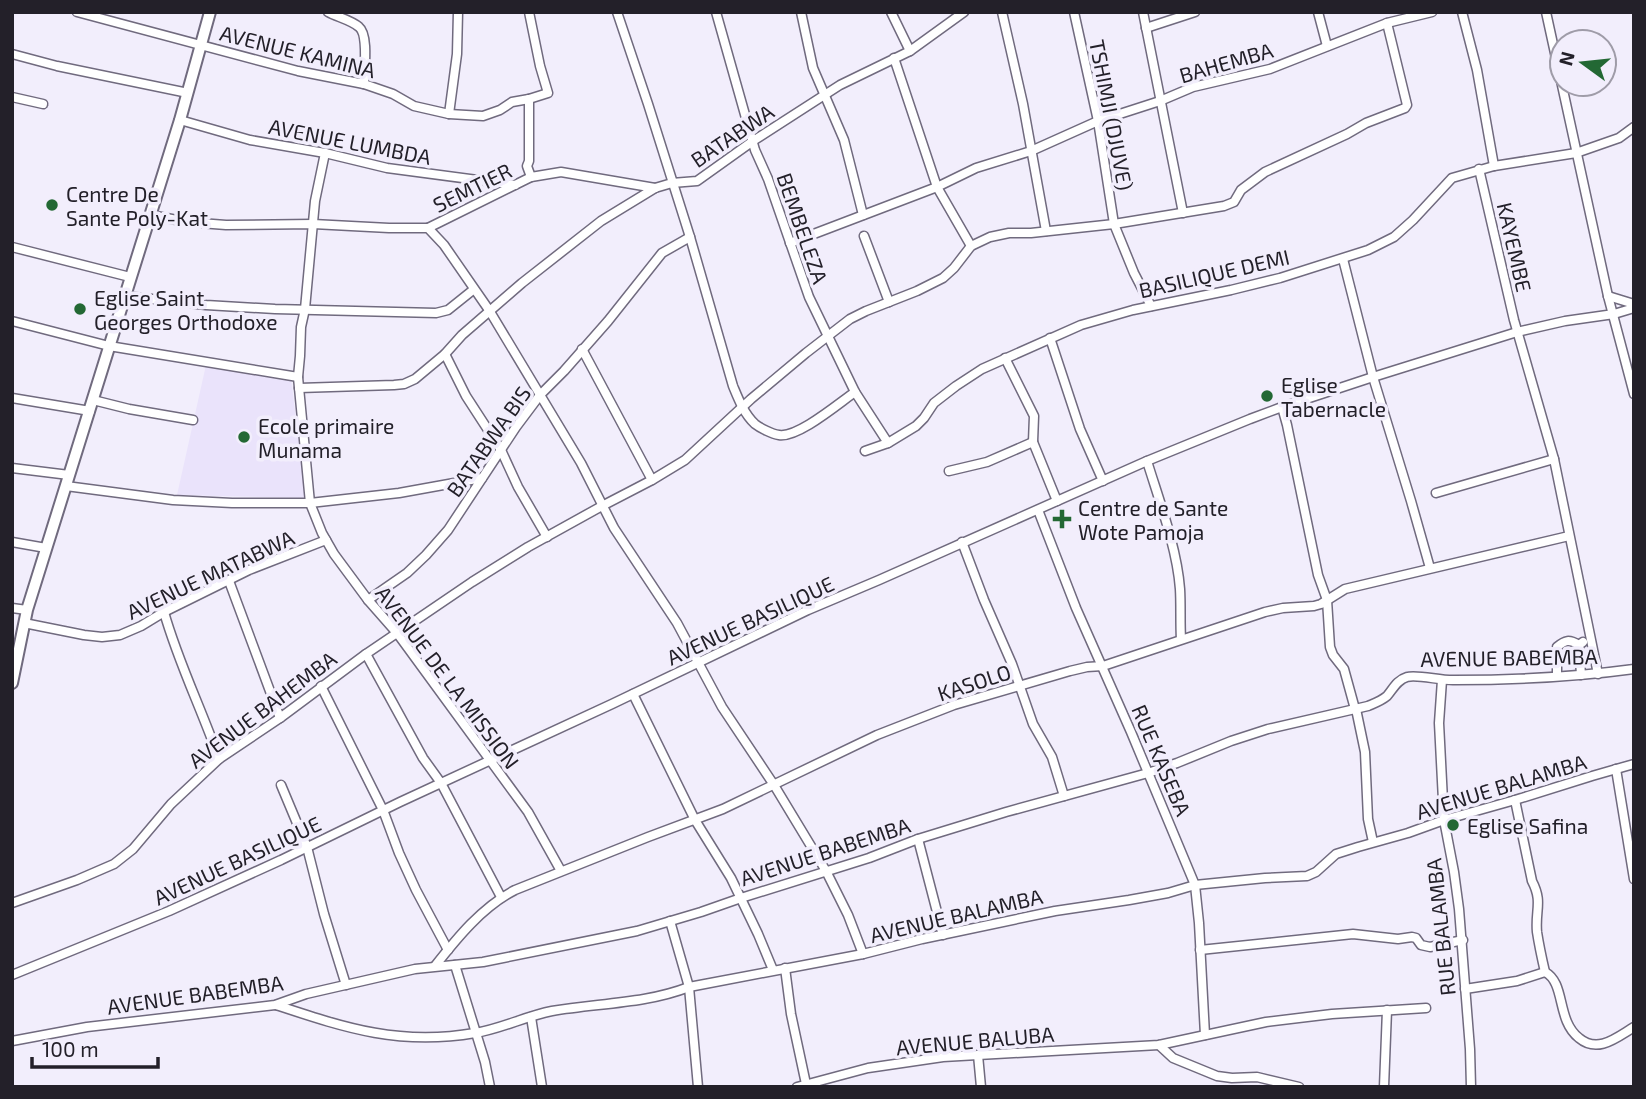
<svg xmlns="http://www.w3.org/2000/svg" width="1646" height="1099" viewBox="0 0 1646 1099" font-family="'Exo 2',sans-serif">
	<rect width="100%" height="100%" fill="#f2eefc"/>
	<path fill="#eae3fb" d="M206,365L291,379L306,498L177,495Z"/>
	<g fill="none" stroke-linecap="round" stroke-linejoin="round">
		<g stroke="#706a7e" stroke-width="11">
			<g id="minor">
				<path d="M77,12L298,71L364,84L393,94L414,106L449,114L483,116L500,110L512,102L529,99L548,93L540,66L529,12"/>
				<path d="M328,12C337,17 351,20 359,27C369,35 364,71 364,84"/>
				<path d="M617,12L648,104L690,237L733,386C738,398 744,414 755,424C760,428 772,434 779,435C798,438 839,403 855,392"/>
				<path d="M716,12L755,150L768,179L809,297L855,392L888,443"/>
				<path d="M801,12L813,68L844,140L863,215"/>
				<path d="M891,12L910,51"/>
				<path d="M1002,12L1023,104L1046,231"/>
				<path d="M1074,12L1098,121L1114,224L1134,273L1151,306"/>
				<path d="M1143,12L1183,213"/>
				<path d="M1318,12L1327,46"/>
				<path d="M1462,12L1477,70L1494,166"/>
				<path d="M1546,12L1608,296L1634,394"/>
				<path d="M1146,28L1195,12"/>
				<path d="M12,54L57,66L188,93"/>
				<path d="M894,58L937,187L971,246"/>
				<path d="M12,97L43,104"/>
				<path d="M529,99V161L527,166L531,177"/>
				<path d="M449,114L457,54L458,12"/>
				<path d="M180,120L250,140L325,153L387,168L515,185"/>
				<path d="M325,153L315,201L305,309L301,327L300,356L298,377L310,503L322,533L334,554L368,600L397,633L528,812L561,871"/>
				<path d="M1479,169L1514,320L1554,459L1598,674"/>
				<path d="M151,215L187,222L226,225L313,224L389,228H428L444,245L489,310L581,463L614,528L677,623L722,707L774,785L826,871L848,915L863,954"/>
				<path d="M428,228L531,177L561,172L655,188"/>
				<path d="M864,236L889,302"/>
				<path d="M790,243L937,187L976,168L1031,151L1098,121L1160,101L1193,87L1270,69L1387,23L1432,12"/>
				<path d="M12,247L130,277"/>
				<path d="M1343,259L1373,377L1411,501L1430,568"/>
				<path d="M125,296L206,305L275,309L436,313L448,310L473,290"/>
				<path d="M1608,296L1634,304"/>
				<path d="M12,321L109,346L298,377"/>
				<path d="M1050,338L1080,429L1103,481"/>
				<path d="M582,349L652,480"/>
				<path d="M445,354L466,396L501,450L518,487L547,537"/>
				<path d="M1005,358L1034,416L1033,442L1057,501"/>
				<path d="M299,388L394,385L404,384L415,379L445,354L462,335L522,283L601,221L655,188L672,183L697,181L753,141L840,85L910,51L964,12"/>
				<path d="M12,398L90,411"/>
				<path d="M93,400L129,409L193,420"/>
				<path d="M1282,407L1287,425L1318,575L1327,600L1330,647L1333,655L1344,669L1355,709"/>
				<path d="M865,451L888,443L916,426L924,418L934,403L956,386L982,369L1081,325L1133,310L1231,290L1280,278L1368,250L1394,237L1413,220L1452,178L1494,166L1576,153L1619,138L1634,127"/>
				<path d="M1147,461C1159,500 1177,548 1180,589C1181,605 1180,622 1181,639"/>
				<path d="M12,468L69,475"/>
				<path d="M949,471L987,462L1033,442"/>
				<path d="M66,486L173,500L232,503H310L399,493L482,478"/>
				<path d="M1436,493L1554,459"/>
				<path d="M1038,510L1076,608L1131,732L1195,885L1199,923L1205,1035"/>
				<path d="M12,542L46,548"/>
				<path d="M962,542L984,600L1012,664L1033,724L1052,757L1064,796"/>
				<path d="M229,581L280,718"/>
				<path d="M368,600L407,573L426,555L448,530L516,427L540,395L564,371L608,321L662,253L690,237"/>
				<path d="M12,608L27,610"/>
				<path d="M164,612C178,662 202,710 219,759"/>
				<path d="M24,623L84,635L102,637L120,635L141,626L164,612L249,570L326,540"/>
				<path d="M366,654L423,758L441,783L501,897"/>
				<path d="M1581,675L1579,645L1583,642"/>
				<path d="M1557,676V647C1565,640 1569,639 1579,645"/>
				<path d="M1442,680L1439,723L1444,820L1454,872L1459,909L1470,1049L1471,1087"/>
				<path d="M321,686L383,810L399,853L416,890L448,950"/>
				<path d="M633,694L695,820L731,878L758,934L773,970"/>
				<path d="M1356,709L1365,752L1368,819L1373,842"/>
				<path d="M1616,769L1634,879"/>
				<path d="M281,785L307,847L324,914L346,985"/>
				<path d="M1515,800L1532,881C1543,902 1535,910 1537,932C1539,945 1542,959 1545,972"/>
				<path d="M918,839L943,935"/>
				<path d="M12,903L77,880L114,864L133,849L171,804L219,759L280,718L366,654L472,582L528,547L602,506L652,480L685,460L751,399L806,353L850,319L866,311L917,291L943,278L954,268L971,246L990,237L1009,233H1031L1114,224L1224,206L1234,202L1241,190L1265,172L1347,134L1366,123L1405,108L1407,105L1387,23"/>
				<path d="M670,921L689,987L698,1087"/>
				<path d="M1200,950L1353,934L1398,939L1412,937L1416,938L1421,945L1430,947L1463,940"/>
				<path d="M455,965L485,1062L490,1087"/>
				<path d="M435,966C457,938 482,907 515,890L648,837L723,809L877,735L954,705L1070,671L1087,667L1103,666L1265,612L1283,608L1314,606L1321,604L1345,589L1569,536"/>
				<path d="M785,968L791,1014L806,1084"/>
				<path d="M12,975L169,911L281,860L400,802L612,704L808,610L879,580L1147,461L1250,419L1282,407L1373,377L1517,332L1565,321L1614,314L1634,308"/>
				<path d="M1465,989L1517,981L1545,972C1566,983 1556,1020 1579,1038C1598,1054 1617,1037 1634,1027"/>
				<path d="M276,1005C346,1028 399,1046 475,1033C501,1029 526,1016 552,1011C598,1003 645,1004 689,987L863,954L922,939L1055,911L1129,900L1168,893L1195,885L1265,878L1307,876L1316,872L1336,854L1358,847L1408,833L1444,820L1515,800L1592,776L1634,764"/>
				<path d="M531,1017L542,1087"/>
				<path d="M12,1041L87,1027L275,1005L306,994L415,969L483,962L637,931L701,912L741,898L869,858L918,839L1006,812L1148,773L1177,763L1231,741L1268,729L1368,706C1375,703 1381,701 1387,696C1393,689 1397,680 1407,677C1417,674 1442,681 1455,680C1514,680 1575,677 1634,669"/>
				<path d="M1159,1045L1173,1058L1217,1076L1232,1078L1257,1077L1299,1087"/>
				<path d="M978,1055L981,1087"/>
				<path d="M797,1087L868,1068L943,1057L1159,1045L1266,1022L1332,1014L1426,1008"/>
				<path d="M1384,1087L1387,1010"/>
			</g>
		</g>
		<g stroke="#706a7e" stroke-width="14">
			<path id="secondary" d="M12,683L27,610L180,120L210,12"/>
		</g>
		<use href="#minor" stroke="#fff" stroke-width="8"/>
		<use href="#secondary" stroke="#fff" stroke-width="10"/>
	</g>
	<g fill="#236834" stroke="#f2eefc" stroke-width="2.5">
		<circle cx="52" cy="205" r="7"/>
		<circle cx="80" cy="309" r="7"/>
		<circle cx="1267" cy="396" r="7"/>
		<circle cx="244" cy="437" r="7"/>
		<path d="M1058.5 508.5h7v7h7v7h-7v7h-7v-7h-7v-7h7z"/>
		<circle cx="1453" cy="825" r="7"/>
	</g>
	<g text-anchor="middle" dominant-baseline="central" stroke-width="7" stroke-linejoin="round" paint-order="stroke">
		<g font-size="21" fill="#232029" stroke="#f2eefc">
			<text transform="translate(298 51) rotate(14)">AVENUE KAMINA</text>
			<text transform="translate(1226 62) rotate(-16)">BAHEMBA</text>
			<text transform="translate(1112 115) rotate(79)">TSHIMJI (DJUVE)</text>
			<text transform="translate(732 135) rotate(-34)">BATABWA</text>
			<text transform="translate(350 141) rotate(11)">AVENUE LUMBDA</text>
			<text transform="translate(472 187) rotate(-26)">SEMTIER</text>
			<text transform="translate(803 228) rotate(71)">BEMBELEZA</text>
			<text transform="translate(1515 247) rotate(77)">KAYEMBE</text>
			<text transform="translate(1214 273) rotate(-13)">BASILIQUE DEMI</text>
			<text transform="translate(488 441) rotate(-55)">BATABWA BIS</text>
			<text transform="translate(210 574) rotate(-25)">AVENUE MATABWA</text>
			<text transform="translate(750 620) rotate(-25)">AVENUE BASILIQUE</text>
			<text transform="translate(1509 657) rotate(-1)">AVENUE BABEMBA</text>
			<text transform="translate(448 677) rotate(53)">AVENUE DE LA MISSION</text>
			<text transform="translate(974 682) rotate(-18)">KASOLO</text>
			<text transform="translate(262 709) rotate(-37)">AVENUE BAHEMBA</text>
			<text transform="translate(1162 760) rotate(67)">RUE KASEBA</text>
			<text transform="translate(1501 786) rotate(-17)">AVENUE BALAMBA</text>
			<text transform="translate(825 851) rotate(-18)">AVENUE BABEMBA</text>
			<text transform="translate(237 860) rotate(-25)">AVENUE BASILIQUE</text>
			<text transform="translate(956 915) rotate(-13)">AVENUE BALAMBA</text>
			<text transform="translate(1440 927) rotate(-96)">RUE BALAMBA</text>
			<text transform="translate(195 994) rotate(-8)">AVENUE BABEMBA</text>
			<text transform="translate(975 1040) rotate(-5)">AVENUE BALUBA</text>
		</g>
		<g font-size="21" fill="#232029" stroke="#f2eefc" text-anchor="start">
			<text x="66" y="193">Centre De<tspan x="66" dy="24">Sante Poly-Kat</tspan></text>
			<text x="94" y="297">Eglise Saint<tspan x="94" dy="24">Georges Orthodoxe</tspan></text>
			<text x="1281" y="384">Eglise<tspan x="1281" dy="24">Tabernacle</tspan></text>
			<text x="258" y="425">Ecole primaire<tspan x="258" dy="24">Munama</tspan></text>
			<text x="1078" y="507">Centre de Sante<tspan x="1078" dy="24">Wote Pamoja</tspan></text>
			<text x="1467" y="825">Eglise Safina</text>
		</g>
	</g>
	<rect width="1646" height="1099" fill="none" stroke="#232029" stroke-width="28"/>
	<g transform="translate(1583 63) rotate(285)"><circle r="33" fill="#f2eefc" stroke="#9f9ca8" stroke-width="2"/>
	<path d="M0-5L12 26L0 18L-12 26Z" fill="#236834"/>
	<text y="-10" font-size="19" font-weight="bold" text-anchor="middle" fill="#232029">N</text>
	</g>
	<path d="M32 1057v10h126v-10" fill="none" stroke="#232029" stroke-width="3.5"/>
	<text x="42" y="1057" font-size="21" fill="#232029" stroke="#f2eefc" stroke-width="5" paint-order="stroke">100 m</text>
</svg>
